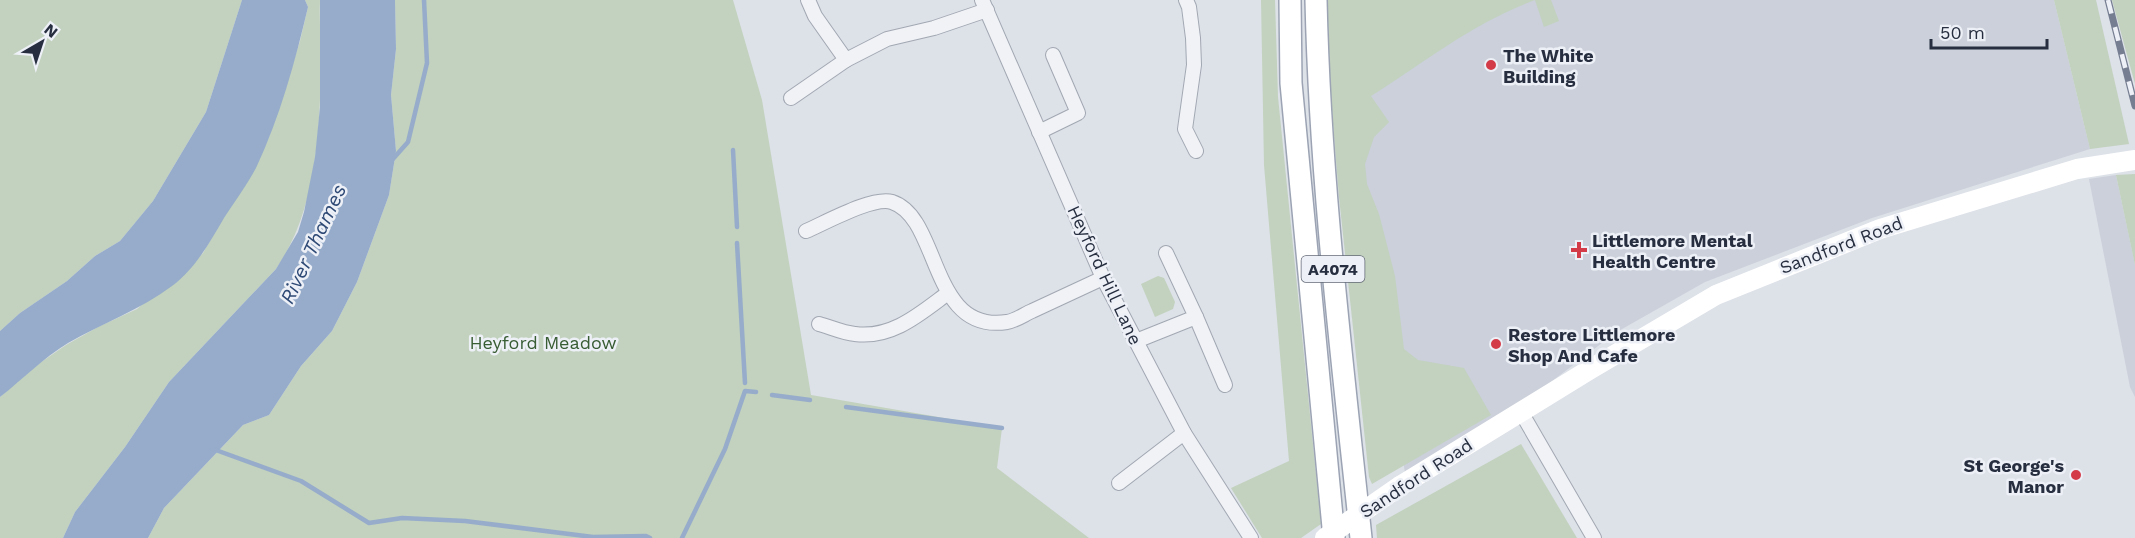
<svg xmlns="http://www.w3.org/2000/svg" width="2135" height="538" viewBox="0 0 2135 538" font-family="'Work Sans',sans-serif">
	<rect width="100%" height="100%" fill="#dde1e8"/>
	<g fill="#cbd0da">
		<path d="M1355,0H2054L2090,149L1872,218L1705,282L1615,333L1530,398L1405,473L1363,206Z"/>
		<path d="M2116,175L2135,265V397L2130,387L2089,179Z"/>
	</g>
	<g fill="#c2d2be">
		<path d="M0,0H242L206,112L153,201L120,241L95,256L67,281L20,313L0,331Z"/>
		<path d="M305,0H320C319,20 321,40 321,60C320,130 317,210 276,269L169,382L125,447L75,512L63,538H0V397L37,365L66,345L98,327L137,309L203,253L269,137L300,41L308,7Z"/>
		<path d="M395,0H733L762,100L811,395L1002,428L997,468L1089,538H148L164,508L243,425L269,415L301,366L332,331L357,282L389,195L396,151L391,95L396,49Z"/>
		<path d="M1261,0H1275L1278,97L1321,524L1301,538H1262L1231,488L1289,461L1264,165Z"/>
		<path d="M1327,0H1551L1559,21L1544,27L1535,0C1474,22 1425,62 1371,96L1389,122L1374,137L1365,164L1367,184L1379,214L1395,276L1404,349L1418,360L1464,368L1491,415L1372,484L1369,477L1339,197L1326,36Z"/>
		<path d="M2054,0H2096L2129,144L2090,149Z"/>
		<path d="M2112,0H2135V84Z"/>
		<path d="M2135,174V265L2116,175Z"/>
		<path d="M1158,276L1164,278L1175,302L1173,309L1155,317L1141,284Z"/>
		<path d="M1521,444L1577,538H1377L1376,525Z"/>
	</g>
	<g fill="#96acca">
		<path d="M242,0H305L308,7C295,62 280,117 256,168C247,185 235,201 224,218C210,242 195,269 172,286C140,310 103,323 68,343C43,358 23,379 0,397V331L20,313L67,281L95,256L120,241L153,201L206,112Z"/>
		<path d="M320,0H395L396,49L391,95L396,151L389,195L357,282L332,331L301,366L269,415L243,425L164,508L148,538H63L75,512L125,447L169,382L276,269L298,232L304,212L315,157L320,107Z"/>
	</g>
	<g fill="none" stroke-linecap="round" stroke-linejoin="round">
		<g stroke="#96acca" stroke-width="4.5">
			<path d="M733,150L737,227"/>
			<path d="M392,160L408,142L427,63L424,0"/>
			<path d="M737,243L745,383"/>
			<path d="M772,395L810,400"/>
			<path d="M846,407L1002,428"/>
			<path d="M213,449L301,481L369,523L402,518L465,521L593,537L646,536L650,538"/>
			<path d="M682,538L725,449L745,391L756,392"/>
		</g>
		<g stroke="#a2a8b2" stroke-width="16">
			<g id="street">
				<path d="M808,0L815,16L846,60L887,39L934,28L987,10"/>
				<path d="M982,0L1103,278L1184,433L1251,538"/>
				<path d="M1186,0L1189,7L1193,38L1194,65L1185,129L1196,151"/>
				<path d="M791,98L846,60"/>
				<path d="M1039,132L1078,113L1053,55"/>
				<path d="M806,231C825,223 873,196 892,202C941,218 929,334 1007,322C1015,321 1025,314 1032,311C1056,300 1079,289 1103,278"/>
				<path d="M1196,317L1225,385"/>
				<path d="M819,324C830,327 843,333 855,334C892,339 921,313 948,293"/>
				<path d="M1136,341L1196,317L1166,253"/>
				<path d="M1521,412L1594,538"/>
				<path d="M1119,483L1184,433"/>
			</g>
		</g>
		<g stroke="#9ca4b4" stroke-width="24">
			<g id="primary">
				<path d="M1290,0L1291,83L1334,538"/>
				<path d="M1316,0C1320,180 1342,359 1361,538"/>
			</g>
		</g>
		<use href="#street" stroke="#f0f2f6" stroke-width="14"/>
		<path stroke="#fff" stroke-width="20" d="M1400,486L1589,370L1716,295L1880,229L2077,169L2135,160"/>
		<use href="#primary" stroke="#fff" stroke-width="21"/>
		<g stroke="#767f92" stroke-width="7">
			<path id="rail" d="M2108,0L2135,106"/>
		</g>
		<use href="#rail" stroke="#edf0f6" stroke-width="4.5" stroke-dasharray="14" stroke-linecap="butt"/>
		<path stroke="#fff" stroke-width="20" d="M1325,538L1400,486"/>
	</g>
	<g fill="#d43b48" stroke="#edf0f6" stroke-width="2">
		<circle cx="1491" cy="65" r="6"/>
		<path d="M1576 241h6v6h6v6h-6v6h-6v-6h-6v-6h6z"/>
		<circle cx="1496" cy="344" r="6"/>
		<circle cx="2076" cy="475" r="6"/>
	</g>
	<g text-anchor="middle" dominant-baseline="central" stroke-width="5" stroke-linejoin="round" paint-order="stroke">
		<rect fill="#edf0f6" stroke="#626876" stroke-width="1.5" x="1301.5" y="256" width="63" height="26" rx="4.5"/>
		<g font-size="16" font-weight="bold" fill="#262e3f">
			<text x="1333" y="269">A4074</text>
		</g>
		<g font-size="18" font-weight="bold" fill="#262e3f" stroke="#edf0f6" text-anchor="start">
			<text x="1503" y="55">The White<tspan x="1503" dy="21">Building</tspan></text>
			<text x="1592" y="240">Littlemore Mental<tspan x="1592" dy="21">Health Centre</tspan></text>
			<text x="1508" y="334">Restore Littlemore<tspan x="1508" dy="21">Shop And Cafe</tspan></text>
			<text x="2064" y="465" text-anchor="end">St George's<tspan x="2064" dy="21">Manor</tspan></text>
		</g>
		<g font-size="18" fill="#262e3f" stroke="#edf0f6">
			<text transform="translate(1841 245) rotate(-21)">Sandford Road</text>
			<text transform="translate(1105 275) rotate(65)">Heyford Hill Lane</text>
			<text transform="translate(1416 478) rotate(-33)">Sandford Road</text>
		</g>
		<g font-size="18" fill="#385c33" stroke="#edf0f6">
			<text x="543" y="342">Heyford Meadow</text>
		</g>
		<g font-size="20" font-style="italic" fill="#2e4975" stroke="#edf0f6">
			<text transform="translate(313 244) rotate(-65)">River Thames</text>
		</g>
	</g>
	<g transform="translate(42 42) rotate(39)" stroke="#edf0f6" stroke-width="4.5" paint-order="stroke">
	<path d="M0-4.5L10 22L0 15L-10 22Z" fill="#262e3f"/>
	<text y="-9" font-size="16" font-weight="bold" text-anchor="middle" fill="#262e3f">N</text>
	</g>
	<path d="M1931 39v9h116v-9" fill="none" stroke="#262e3f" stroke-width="3"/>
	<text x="1940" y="39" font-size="18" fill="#262e3f" stroke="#edf0f6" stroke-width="4.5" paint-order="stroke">50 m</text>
</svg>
